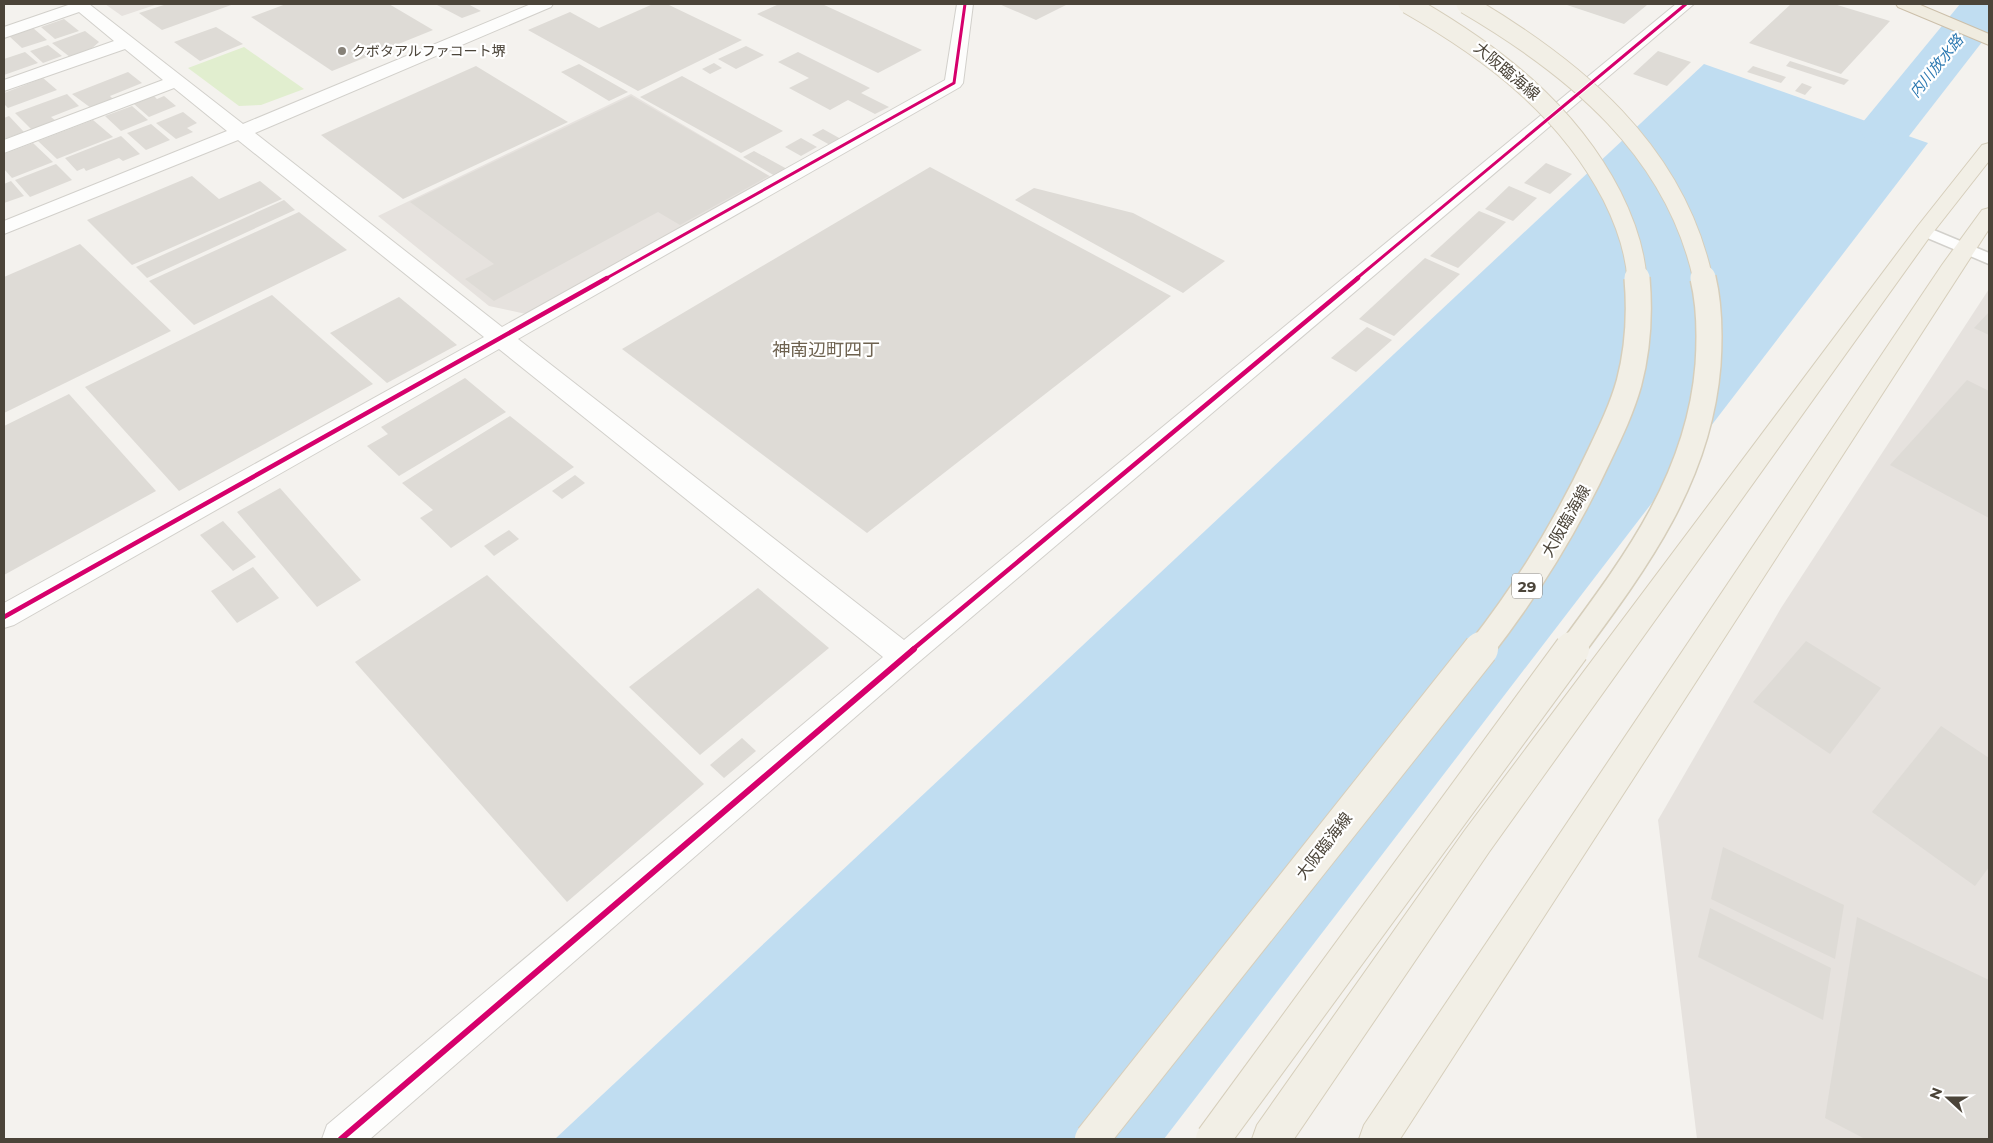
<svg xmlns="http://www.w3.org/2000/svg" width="1993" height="1143" viewBox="0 0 1993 1143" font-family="Montserrat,'Noto Sans JP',sans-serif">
	<rect width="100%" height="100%" fill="#f4f2ee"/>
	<g fill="#e6e2de">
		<path d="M105,4H158L122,16Z"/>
		<path d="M631,94L773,178L526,314L489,306L378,216Z"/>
		<path d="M1989,289V1139H1697L1658,820L1781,608Z"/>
	</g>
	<path fill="#e1eecf" d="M244,47L304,89L261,105L239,106L188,68Z"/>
	<path fill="#c0ddf1" d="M1704,64L1928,143L1164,1139H555Z"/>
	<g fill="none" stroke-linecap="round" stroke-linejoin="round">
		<path fill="#c0ddf1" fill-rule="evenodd" d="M1960,4H1989V33L1906,140L1886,145L1866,140L1858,128Z"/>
	</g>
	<g fill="#dedbd6">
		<path d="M167,4H234L162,30L139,13Z"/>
		<path d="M286,4H389L433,30L332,71L251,17Z"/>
		<path d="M468,4L481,11L462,18L437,5Z"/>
		<path d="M653,4H667L742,40L638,91L528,30L570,12L599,28Z"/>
		<path d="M779,4H822L922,50L878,73L757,14Z"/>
		<path d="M999,4H1068L1036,20Z"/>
		<path d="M1564,4H1644L1647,5L1624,24Z"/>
		<path d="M1791,4H1834L1890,21L1841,74L1749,43Z"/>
		<path d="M64,19L79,31L55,39L41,27Z"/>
		<path d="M216,27L243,44L200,61L174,42Z"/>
		<path d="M33,28L47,40L22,48L9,36Z"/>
		<path d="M85,31L99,42L91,49L70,57L52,43Z"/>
		<path d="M48,45L62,56L43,63L30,51Z"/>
		<path d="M746,46L764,55L736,69L718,59Z"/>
		<path d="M1658,51L1691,62L1667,86L1633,74Z"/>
		<path d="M25,52L38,63L4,75V59Z"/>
		<path d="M798,52L870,88L861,93L889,107L875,114L848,100L830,110L789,88L809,78L778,62Z"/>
		<path d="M1790,61L1849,80L1844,85L1786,66Z"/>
		<path d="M714,63L722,68L710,74L702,69Z"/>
		<path d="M579,64L628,92L609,101L561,72Z"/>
		<path d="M476,66L568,122L403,199L321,135Z"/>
		<path d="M1753,66L1786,77L1781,83L1747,72Z"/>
		<path d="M128,72L142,83L110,96L113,99L91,108L72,94Z"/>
		<path d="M682,76L783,131L741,153L640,97Z"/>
		<path d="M43,78L57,90L8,108L4,104V93Z"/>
		<path d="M1802,83L1812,87L1805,95L1795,91Z"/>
		<path d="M67,94L79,106L51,117L56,121L32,130L15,113Z"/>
		<path d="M154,96L157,99L164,96L176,106L149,117L134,104Z"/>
		<path d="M631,96L769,176L680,225L658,212L494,301L465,279L494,264L410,202Z"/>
		<path d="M132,106L148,120L121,131L105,116Z"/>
		<path d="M183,112L197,123L187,128L193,132L176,139L156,123Z"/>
		<path d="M9,116L24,132L4,139V118Z"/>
		<path d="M93,120L113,137L57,159L38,141Z"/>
		<path d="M151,124L170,140L146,150L127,133Z"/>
		<path d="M823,129L841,139L830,145L812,135Z"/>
		<path d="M121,136L140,154L123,161L119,158L86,171L84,168L77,171L65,158Z"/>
		<path d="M801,138L817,147L801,156L785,147Z"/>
		<path d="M33,143L53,162L12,178L4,169V154Z"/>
		<path d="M754,151L787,169L775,176L743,157Z"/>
		<path d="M1546,163L1572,174L1550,194L1524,183Z"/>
		<path d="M56,164L72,180L30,197L15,180Z"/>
		<path d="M930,167L1171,296L867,533L622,349Z"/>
		<path d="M192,176L219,199L260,181L282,199L132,265L87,220Z"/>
		<path d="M11,181L24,196L4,203V184Z"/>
		<path d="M1509,186L1537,198L1513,221L1485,209Z"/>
		<path d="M1034,188L1133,213L1225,261L1183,293L1015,200Z"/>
		<path d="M284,200L295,210L147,278L136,267Z"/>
		<path d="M1479,211L1506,222L1458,268L1430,256Z"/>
		<path d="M299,212L347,250L194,325L149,281Z"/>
		<path d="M80,244L171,331L4,413V277Z"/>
		<path d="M1425,258L1460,274L1394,336L1359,319Z"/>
		<path d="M272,295L373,384L179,491L85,387Z"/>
		<path d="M399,297L457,345L387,383L330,333Z"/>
		<path d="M1989,312V335L1974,328Z"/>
		<path d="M1367,327L1392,340L1356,372L1331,358Z"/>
		<path d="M465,378L506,412L399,476L367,446L388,434L381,427Z"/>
		<path d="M1967,380L1989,391V518L1890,465Z"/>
		<path d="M69,394L156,491L4,575V426Z"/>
		<path d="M510,416L574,467L451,548L420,518L433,510L402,483Z"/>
		<path d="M575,475L585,483L562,499L552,491Z"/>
		<path d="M280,488L361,580L317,607L237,512Z"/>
		<path d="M223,521L256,557L233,571L200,535Z"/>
		<path d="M509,530L519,539L494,556L484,546Z"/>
		<path d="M253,567L279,598L237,623L211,591Z"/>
		<path d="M487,575L704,784L567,902L355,662Z"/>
		<path d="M758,588L829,648L700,755L629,687Z"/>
		<path d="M1806,641L1881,688L1830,754L1753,702Z"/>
		<path d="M1941,726L1989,758V867L1975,886L1872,812Z"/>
		<path d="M742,738L756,751L724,778L710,765Z"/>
		<path d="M1723,847L1844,905L1835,959L1711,899Z"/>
		<path d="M1710,908L1831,968L1823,1020L1698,957Z"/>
		<path d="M1857,917L1989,980V1139H1865L1825,1118Z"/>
	</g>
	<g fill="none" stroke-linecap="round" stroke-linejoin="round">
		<g stroke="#d2d0cb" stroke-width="3">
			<path id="service" d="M1924,226L1989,253V264L1918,234L1916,231L1918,228Z"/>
		</g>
		<g stroke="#d2d0cb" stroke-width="2">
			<path id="minor" d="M71,4H89L243,124L531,4H553L551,7L255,133L502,327L945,80L957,4H973L963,83L960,87L518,339L904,640L1676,4H1694L914,666L370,1139H322L327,1125L883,657L499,349L14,625L4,628V603L484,337L238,140L4,234V221L227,131L174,88L4,153V140L163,80L125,49L4,91V80L114,41L79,12L4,38V27Z"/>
		</g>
		<g stroke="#d6cebb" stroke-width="2">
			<g id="primary">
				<path d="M1989,143V161L1931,235L1489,852L1294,1139H1252L1257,1125L1465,830L1917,227L1982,145Z"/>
				<path d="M1989,208V229L1400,1139H1359L1364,1125L1942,265L1982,210Z"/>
			</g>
		</g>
		<g stroke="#ccbfa9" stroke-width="2">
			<path id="trunk" d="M1896,4H1918L1989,34V45L1898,7Z"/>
		</g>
		<use href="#service" fill="#fdfdfc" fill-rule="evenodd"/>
		<use href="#minor" fill="#fdfdfc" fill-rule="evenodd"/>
		<use href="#primary" fill="#f2efe6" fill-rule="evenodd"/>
		<use href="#trunk" fill="#f0ece0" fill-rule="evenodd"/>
		<g stroke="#d6cebb" stroke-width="21" stroke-linecap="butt">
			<g id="primary-bridge-far2">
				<path d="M1408,4C1492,52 1567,109 1612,196C1625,222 1635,250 1637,279"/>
				<path d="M1466,4C1575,68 1675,150 1703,279"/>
			</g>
		</g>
		<g stroke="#d6cebb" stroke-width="28" stroke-linecap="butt">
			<g id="primary-bridge-far1">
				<path d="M1480,650C1527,590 1568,523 1600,454C1611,431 1622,408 1629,383C1638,349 1640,313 1637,278"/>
				<path d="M1571,650C1636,562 1699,478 1708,365C1710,335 1710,307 1703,278"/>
			</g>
		</g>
		<g stroke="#d6cebb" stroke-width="36" stroke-linecap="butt">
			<g id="primary-bridge">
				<path d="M1092,1139L1481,649"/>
				<path d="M1213,1139L1572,649"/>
			</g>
		</g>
		<use href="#primary-bridge-far2" stroke="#f2efe6" stroke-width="19"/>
		<use href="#primary-bridge-far1" stroke="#f2efe6" stroke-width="25"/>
		<use href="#primary-bridge" stroke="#f2efe6" stroke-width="34"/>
		<g stroke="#fff" stroke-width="5">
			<g id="cycleway-far2">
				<path d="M605,279L954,83L965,4"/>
				<path d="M1356,279L1686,4"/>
			</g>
		</g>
		<g stroke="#fff" stroke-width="8">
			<g id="cycleway-far1">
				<path d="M4,617L607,278"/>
				<path d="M912,650L1358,278"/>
			</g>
		</g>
		<g stroke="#fff" stroke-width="9">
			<path id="cycleway" d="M341,1139L914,649"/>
		</g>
		<use href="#cycleway-far2" stroke="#d6006c" stroke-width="3"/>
		<use href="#cycleway-far1" stroke="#d6006c" stroke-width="4.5"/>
		<use href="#cycleway" stroke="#d6006c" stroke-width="6"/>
	</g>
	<circle fill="#868178" stroke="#fff" stroke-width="2" cx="342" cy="51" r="5"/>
	<g text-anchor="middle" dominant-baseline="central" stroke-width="4.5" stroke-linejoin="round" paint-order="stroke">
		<g font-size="14" fill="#4b4439" stroke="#fff" text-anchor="start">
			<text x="352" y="51">クボタアルファコート堺</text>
		</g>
		<g font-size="15" font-style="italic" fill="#2e7ab2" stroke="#fff">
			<text transform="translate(1936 66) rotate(-51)">内川放水路</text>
		</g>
		<rect fill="#fff" stroke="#817c74" stroke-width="1" x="1512" y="573.5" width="30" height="25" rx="4"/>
		<g font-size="15" font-weight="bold" fill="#4b4439">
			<text x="1527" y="586">29</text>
		</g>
		<g font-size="16" fill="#4b4439" stroke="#fff">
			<text transform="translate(1507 71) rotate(40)">大阪臨海線</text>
			<text transform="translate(1566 521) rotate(-60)">大阪臨海線</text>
			<text transform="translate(1324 846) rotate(-52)">大阪臨海線</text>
		</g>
		<g font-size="18" fill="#6e6250" stroke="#fff">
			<text x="826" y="350">神南辺町四丁</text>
		</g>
	</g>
	<rect width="1993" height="1143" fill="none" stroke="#4b4439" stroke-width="10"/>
	<g transform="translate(1948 1098) rotate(291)" stroke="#ffffff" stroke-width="4" paint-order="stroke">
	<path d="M0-4L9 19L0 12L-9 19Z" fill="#4b4439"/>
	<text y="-8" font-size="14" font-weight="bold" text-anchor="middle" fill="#4b4439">N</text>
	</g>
</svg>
